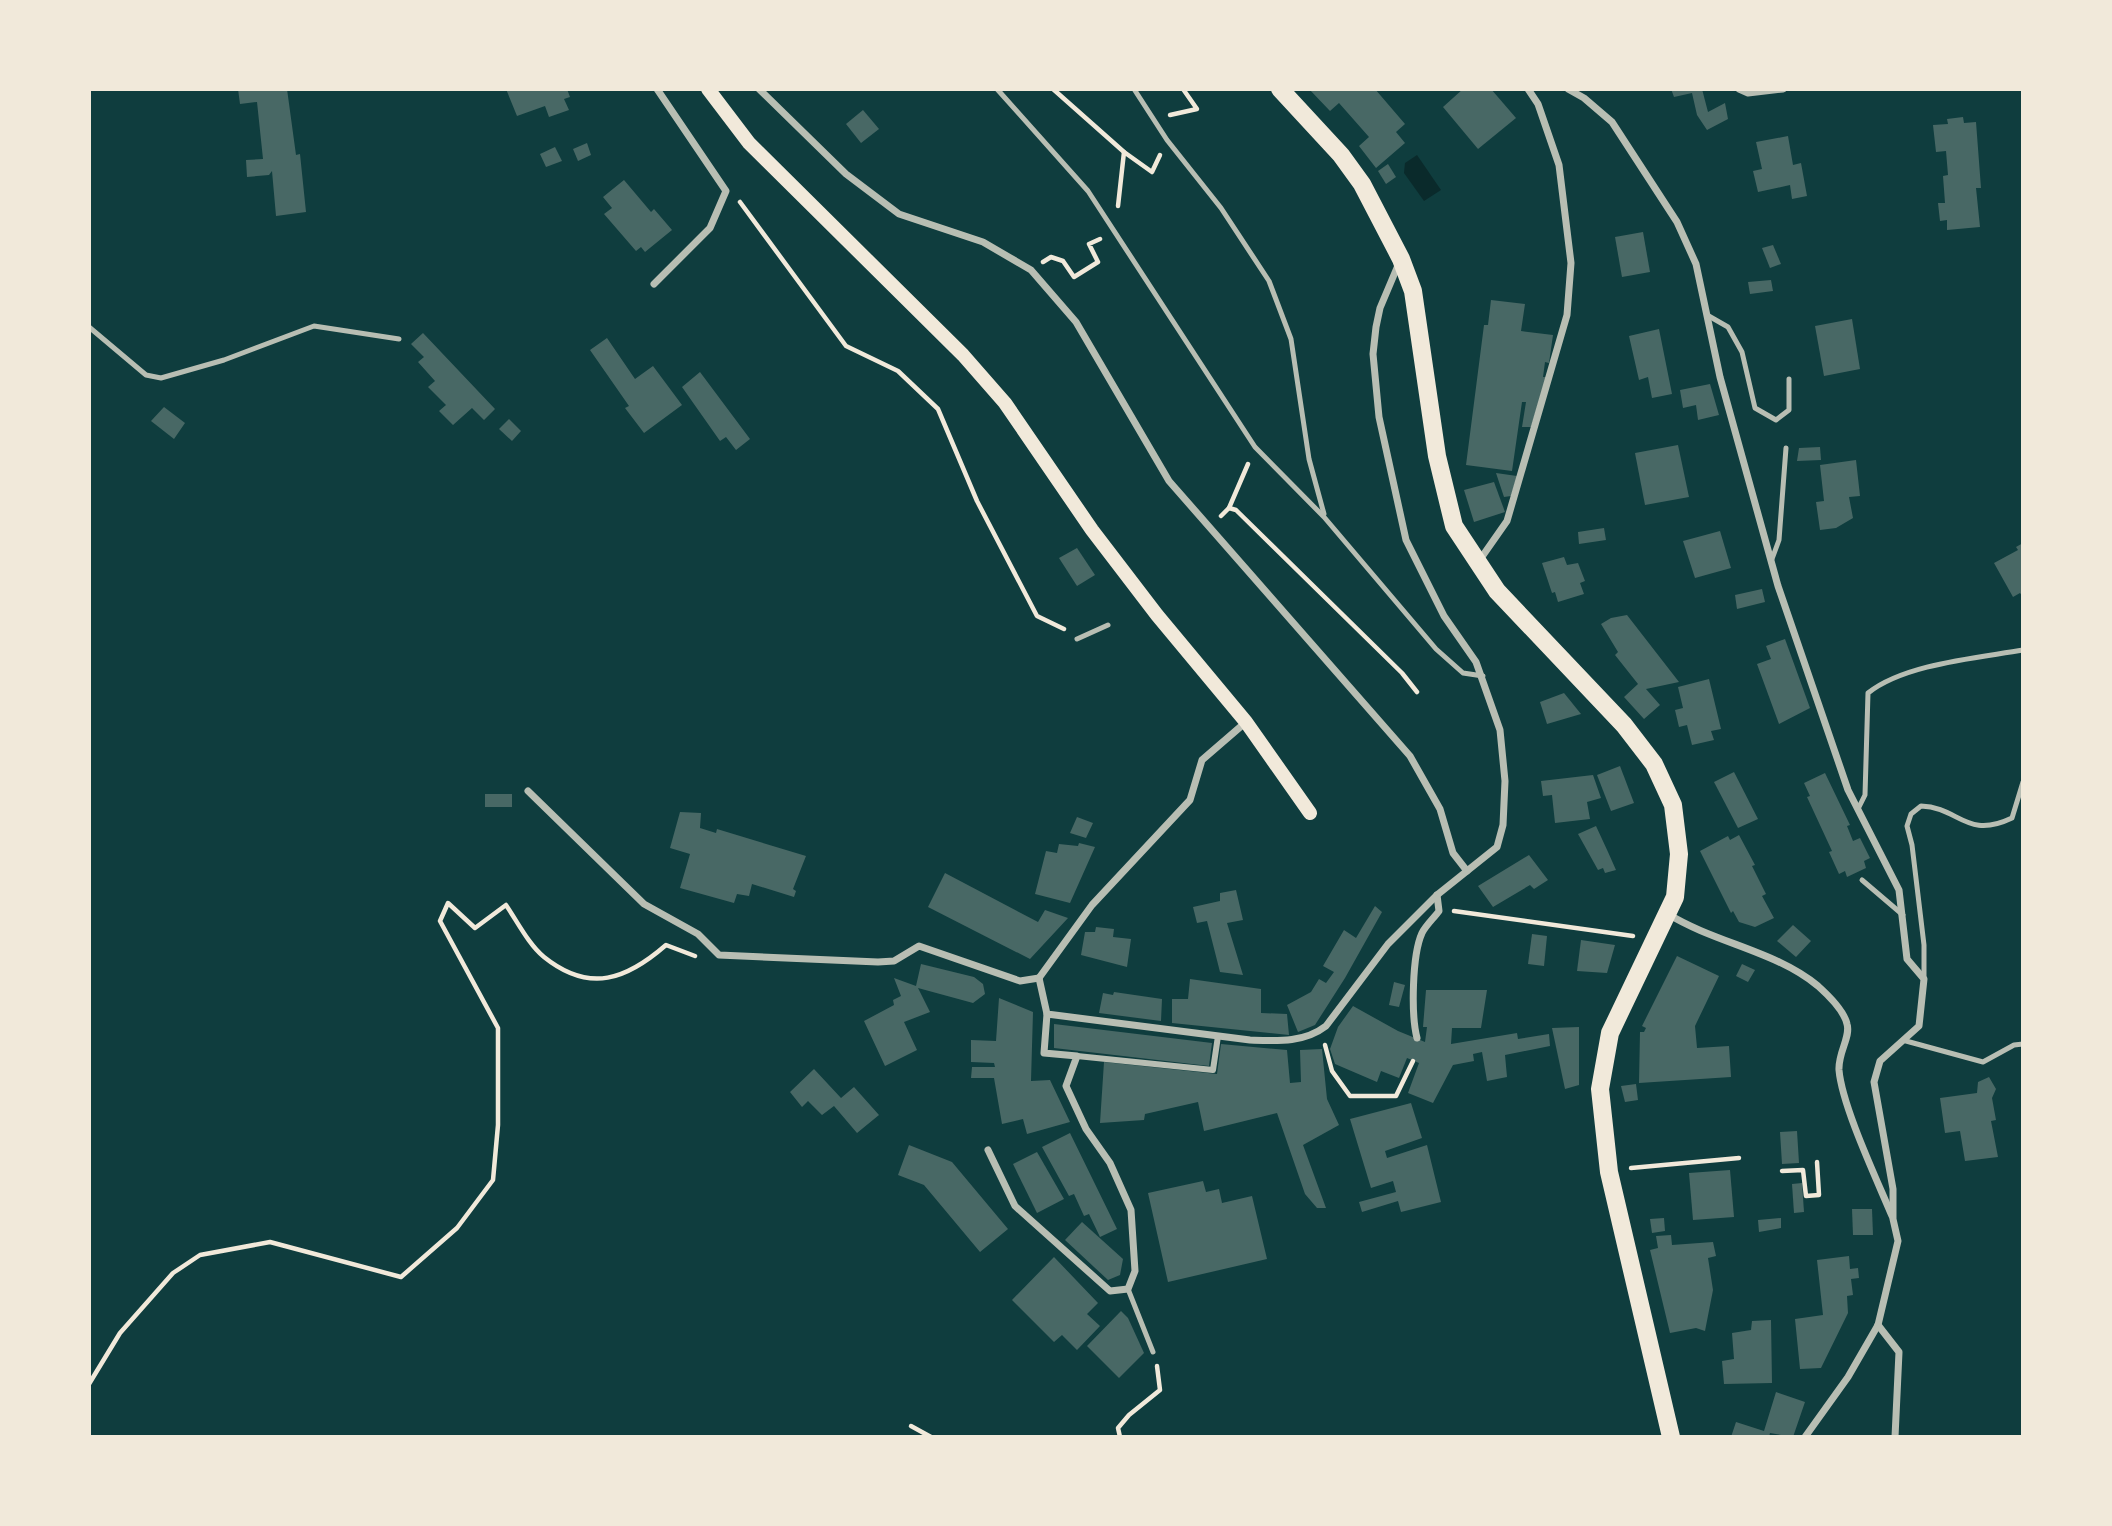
<svg xmlns="http://www.w3.org/2000/svg" width="2112" height="1526" viewBox="0 0 2112 1526" font-family="Montserrat,sans-serif">
	<rect width="100%" height="100%" fill="#0f3d3e"/>
	<path fill="#0a2a2b" d="M1417,155L1441,190L1424,201L1404,173L1405,163Z"/>
	<g fill="#486865">
		<path d="M238,89H287L296,155L300,154L306,212L276,216L272,171L269,175L247,177L246,160L263,159L257,102L240,104Z"/>
		<path d="M506,89H567L570,97L564,99L569,110L549,117L545,106L517,116Z"/>
		<path d="M1309,89H1375L1405,124L1396,132L1405,143L1376,168L1359,146L1369,137L1339,103L1330,111Z"/>
		<path d="M1463,89H1491L1516,118L1478,149L1443,107Z"/>
		<path d="M1671,89H1702L1708,112L1725,103L1728,119L1707,130L1697,115L1692,93L1674,97Z"/>
		<path d="M863,110L879,129L861,143L846,124Z"/>
		<path d="M1963,117L1964,123L1976,122L1981,188H1976L1980,227L1947,230V220L1940,221L1938,203H1945L1943,176L1948,175L1946,151L1936,152L1933,125L1948,124L1947,119Z"/>
		<path d="M1788,136L1793,165L1801,163L1807,196L1792,199L1790,185L1758,192L1753,171L1762,169L1756,142Z"/>
		<path d="M587,143L591,155L578,161L573,149Z"/>
		<path d="M555,147L562,161L546,167L540,154Z"/>
		<path d="M1388,164L1396,177L1386,184L1378,171Z"/>
		<path d="M624,180L651,212L654,209L672,230L645,252L641,247L636,251L604,214L612,208L603,197Z"/>
		<path d="M1643,232L1650,272L1622,277L1615,237Z"/>
		<path d="M1773,245L1781,264L1770,268L1762,248Z"/>
		<path d="M1771,280L1773,291L1750,294L1748,282Z"/>
		<path d="M1491,300L1525,304L1521,331L1553,335L1549,363L1545,362L1543,377H1546L1531,427H1522L1526,402H1522L1512,471L1466,465L1484,325H1488Z"/>
		<path d="M1852,319L1860,369L1824,376L1815,326Z"/>
		<path d="M1659,329L1672,394L1652,398L1648,377L1639,380L1629,336Z"/>
		<path d="M423,333L495,409L484,420L472,408L453,425L439,411L446,405L428,387L435,381L418,362L424,357L411,344Z"/>
		<path d="M607,338L635,379L653,366L682,405L644,433L625,408L629,406L590,350Z"/>
		<path d="M700,372L750,439L736,450L726,437L720,441L682,387Z"/>
		<path d="M1710,384L1719,415L1698,420L1696,405L1683,408L1680,390Z"/>
		<path d="M164,407L185,423L174,439L151,421Z"/>
		<path d="M509,419L521,431L512,441L499,429Z"/>
		<path d="M1678,445L1689,497L1645,505L1635,453Z"/>
		<path d="M1820,447L1821,460L1797,461L1799,448Z"/>
		<path d="M1856,460L1860,496L1849,497L1853,518L1836,528L1820,530L1816,502L1824,501L1820,465Z"/>
		<path d="M1496,473L1517,476L1511,496L1504,497Z"/>
		<path d="M1494,482L1505,512L1474,522L1464,490Z"/>
		<path d="M1604,528L1606,540L1579,544L1578,532Z"/>
		<path d="M1720,531L1731,568L1695,578L1683,541Z"/>
		<path d="M2023,543V597L2020,593L2013,597L1994,563L2018,550L2016,547Z"/>
		<path d="M1077,548L1095,575L1077,586L1059,558Z"/>
		<path d="M1564,557L1567,565L1578,563L1585,581L1580,583L1584,594L1558,602L1555,592L1552,593L1542,563Z"/>
		<path d="M1762,589L1765,602L1737,609L1735,595Z"/>
		<path d="M1627,615L1679,682L1646,689L1660,705L1644,719L1624,697L1638,684L1615,655L1618,652L1601,624L1611,618Z"/>
		<path d="M1785,639L1810,708L1779,724L1757,664L1771,659L1766,646Z"/>
		<path d="M1709,679L1721,729L1711,731L1714,740L1692,745L1687,725L1679,727L1675,710L1683,708L1678,687Z"/>
		<path d="M1564,693L1581,714L1547,724L1540,702Z"/>
		<path d="M1620,766L1634,803L1611,811L1597,775Z"/>
		<path d="M1734,772L1758,819L1738,828L1714,782Z"/>
		<path d="M1825,773L1850,825L1847,826L1853,841L1860,838L1870,858L1864,861L1866,868L1847,877L1845,871L1839,874L1829,852L1832,851L1807,797L1810,796L1804,783Z"/>
		<path d="M1593,775L1601,798L1587,802L1590,819L1555,823L1552,795L1543,796L1541,781Z"/>
		<rect x="485" y="794" width="27" height="13"/>
		<path d="M680,812L701,813L700,828L716,833L717,829L806,856L793,889L796,891L794,897L752,884L749,896L737,894L734,903L680,888L690,854L670,848Z"/>
		<path d="M1077,817L1093,823L1086,838L1070,833Z"/>
		<path d="M1596,826L1608,852L1616,870L1605,873L1603,868L1598,870L1578,834Z"/>
		<path d="M1739,835L1755,865L1752,866L1766,894L1762,896L1774,918L1755,927L1739,922L1733,911L1731,913L1700,851L1728,836L1730,840Z"/>
		<path d="M1079,843L1095,847L1070,903L1035,894L1046,851L1057,853L1059,844L1078,846Z"/>
		<path d="M1529,855L1548,880L1534,889L1530,885L1493,907L1478,886Z"/>
		<path d="M945,873L1038,922L1045,910L1068,918L1030,959L928,907Z"/>
		<path d="M1236,890L1243,920L1227,923L1243,975L1220,972L1207,921L1197,923L1193,907L1220,901V893Z"/>
		<path d="M1375,906L1382,912L1345,978L1315,1025L1298,1032L1287,1005L1311,992L1319,979L1326,983L1334,972L1323,966L1344,930L1356,938Z"/>
		<path d="M1793,925L1811,941L1796,957L1777,941Z"/>
		<path d="M1096,927L1114,929L1113,937L1131,939L1127,967L1081,955L1085,932H1095Z"/>
		<path d="M1532,934L1547,936L1544,966L1528,964Z"/>
		<path d="M1581,940L1615,945L1607,973L1577,971Z"/>
		<path d="M1677,956L1719,976L1695,1026L1697,1048L1729,1046L1731,1077L1639,1083L1640,1032H1644L1646,1028L1642,1026Z"/>
		<path d="M921,964L974,977L983,984L985,994L973,1003L918,988L930,1012L904,1022L917,1050L885,1066L864,1021L894,1005L893,1000L901,996L894,978L916,986Z"/>
		<path d="M1742,964L1755,970L1748,982L1736,976Z"/>
		<path d="M1190,979L1261,989V1013L1287,1014L1289,1035L1172,1023V999H1188Z"/>
		<path d="M1394,982L1405,985L1399,1007L1389,1005Z"/>
		<path d="M1426,990H1487L1481,1028H1452L1451,1044L1517,1033L1518,1039L1549,1034L1550,1046L1505,1055L1507,1077L1487,1081L1482,1052L1473,1054L1474,1061L1453,1065L1433,1103L1408,1093L1419,1063L1407,1058L1399,1078L1381,1071L1377,1082L1335,1064L1330,1049L1338,1027L1353,1006L1398,1031L1425,1042L1427,1027H1423Z"/>
		<path d="M1114,992L1162,999L1161,1021L1099,1013L1103,993L1113,995Z"/>
		<path d="M999,998L1033,1012L1031,1081L1050,1080L1070,1122L1027,1134L1023,1119L1002,1124L994,1078H971L972,1067H995L994,1063L971,1062V1040L996,1041Z"/>
		<path d="M1054,1024L1212,1043L1209,1066L1054,1048Z"/>
		<path d="M1579,1027V1085L1565,1089L1552,1028Z"/>
		<path d="M1221,1044L1287,1050L1290,1083L1301,1082L1300,1050L1322,1049L1327,1099L1339,1125L1303,1145L1326,1208H1317L1305,1194L1277,1113L1204,1131L1198,1102L1145,1114L1144,1120L1100,1123L1104,1062L1217,1074Z"/>
		<path d="M814,1069L841,1098L854,1087L879,1115L857,1133L834,1106L822,1115L808,1101L802,1107L790,1092Z"/>
		<path d="M1989,1077L1996,1089L1992,1098L1996,1120L1991,1121L1998,1157L1965,1161L1960,1131L1945,1133L1940,1098L1977,1093L1978,1082Z"/>
		<path d="M1636,1084L1638,1100L1625,1102L1621,1086Z"/>
		<path d="M1411,1103L1422,1138L1385,1151L1387,1158L1427,1145L1441,1202L1401,1212L1398,1201L1362,1212L1359,1202L1396,1192L1393,1181L1371,1188L1350,1119Z"/>
		<path d="M1797,1131L1799,1163L1782,1164L1780,1132Z"/>
		<path d="M1070,1133L1117,1229L1100,1237L1089,1214L1084,1216L1074,1194L1069,1196L1042,1147Z"/>
		<path d="M909,1145L952,1162L1008,1229L980,1252L924,1185L898,1175Z"/>
		<path d="M1037,1152L1064,1199L1037,1213L1013,1164Z"/>
		<path d="M1730,1170L1734,1217L1693,1220L1689,1173Z"/>
		<path d="M1203,1181L1206,1192L1219,1189L1222,1203L1252,1196L1267,1259L1168,1282L1148,1193Z"/>
		<path d="M1802,1183L1804,1212L1794,1213L1792,1184Z"/>
		<path d="M1852,1209H1872L1873,1235H1853Z"/>
		<path d="M1664,1218L1665,1231L1652,1233L1650,1219Z"/>
		<path d="M1781,1218V1228L1759,1232L1758,1220Z"/>
		<path d="M1082,1222L1123,1259L1120,1275L1108,1280L1065,1240Z"/>
		<path d="M1671,1235L1672,1245L1713,1242L1716,1256L1708,1258L1713,1290L1705,1331L1696,1328L1670,1333L1650,1250L1658,1248L1656,1236Z"/>
		<path d="M1849,1256L1850,1269L1858,1268L1859,1278L1851,1279L1853,1295L1847,1296L1848,1313L1821,1368L1800,1369L1795,1319L1823,1315L1817,1260Z"/>
		<path d="M1054,1257L1098,1303L1087,1314L1100,1326L1077,1350L1062,1335L1054,1342L1012,1300Z"/>
		<path d="M1121,1311L1128,1318L1144,1353L1119,1378L1087,1346Z"/>
		<path d="M1771,1320L1772,1383L1724,1384L1722,1361L1734,1359L1732,1333L1751,1330L1752,1321Z"/>
		<path d="M1776,1392L1805,1402L1793,1437L1770,1433L1769,1437H1731L1736,1422L1764,1431Z"/>
	</g>
	<g fill="none" stroke-linecap="round" stroke-linejoin="round">
		<g stroke="#f1e9da" stroke-width="4.5">
			<path d="M1053,89L1124,152"/>
			<path d="M1170,115L1197,109L1183,89"/>
			<path d="M740,202L846,346L898,371L938,409L977,501L1037,616L1064,629"/>
			<path d="M1118,206L1124,152L1152,172L1160,155"/>
			<path d="M1043,262L1051,257L1063,261L1074,277L1098,262L1089,244L1100,239"/>
			<path d="M1229,508L1248,464"/>
			<path d="M1221,516L1229,508L1236,510L1402,673L1417,692"/>
			<path d="M1454,911L1633,936"/>
			<path d="M1325,1045L1332,1071L1350,1096H1396L1413,1061"/>
			<path d="M1631,1168L1739,1158"/>
			<path d="M1782,1171L1803,1170L1806,1196L1819,1195L1817,1162"/>
			<path d="M89,1384L120,1333L173,1273L200,1255L270,1242L401,1277L457,1228L493,1180L498,1125V1028L440,921L448,903L475,928L506,905C517,921 529,945 544,957C590,994 627,979 666,945L695,956"/>
			<path d="M911,1426L931,1437"/>
			<path d="M1120,1437L1118,1428L1129,1415L1160,1390L1157,1366"/>
		</g>
		<g stroke="#b8beb3" stroke-width="5">
			<path d="M997,89L1088,191L1255,447L1324,517L1436,649L1463,673L1483,676"/>
			<path d="M1134,89L1167,140L1221,208L1269,281L1291,339L1309,459L1324,514"/>
			<path d="M1707,315L1728,327L1742,352L1755,408L1776,420L1789,410V379"/>
			<path d="M89,327L146,375L161,378L224,360L314,326L399,339"/>
			<path d="M1772,559L1779,540L1786,448"/>
			<path d="M1077,639L1108,625"/>
			<path d="M1858,809L1865,795L1868,693C1904,664 1977,658 2023,650"/>
			<path d="M1862,880L1903,915"/>
			<path d="M1924,979V945L1912,845L1907,826L1911,814L1921,806C1959,807 1966,840 2012,818L2023,782"/>
			<path d="M1906,1041L1983,1062L2014,1045L2023,1044"/>
			<path d="M1128,1289L1153,1352"/>
		</g>
		<path stroke="#b8beb3" stroke-width="6" d="M1077,1056L1213,1070L1218,1036"/>
		<g stroke="#b8beb3" stroke-width="7">
			<path d="M759,89L846,174L899,214L983,242L1031,270L1076,322L1169,481L1410,756L1440,809L1453,853L1467,871"/>
			<path d="M1568,89L1584,98L1612,122L1677,222L1696,264L1720,377L1778,586L1848,790L1899,890L1907,959L1924,979L1919,1026L1880,1061L1874,1082L1893,1189V1219L1898,1241L1878,1325L1848,1377L1805,1437"/>
			<path d="M1739,89L1748,93L1783,89"/>
			<path d="M654,284L710,228L726,191L657,89"/>
			<path d="M1479,561L1507,521L1567,315L1571,263L1559,165L1538,104L1528,89"/>
			<path d="M528,791L644,904L698,934L719,955L878,962L894,961L919,946L1020,981L1039,978"/>
			<path d="M1668,914C1715,943 1776,951 1818,986C1828,995 1844,1010 1847,1024C1851,1037 1838,1052 1839,1070C1842,1106 1877,1180 1892,1216"/>
			<path d="M1039,978L1047,1014L1250,1040C1277,1041 1304,1043 1326,1026L1388,944L1437,895L1497,847L1503,825L1505,781L1500,730L1476,662L1444,616L1406,540L1379,417L1373,354L1376,327L1380,308L1399,263"/>
			<path d="M1039,978L1092,905L1190,800L1202,760L1246,722"/>
			<path d="M1417,1038C1411,1015 1412,955 1422,933C1426,925 1434,918 1439,911L1437,895"/>
			<path d="M988,1150L1015,1206L1110,1291L1128,1289L1135,1271L1131,1210L1110,1163L1086,1129L1066,1086L1077,1056L1044,1053L1047,1014"/>
			<path d="M1878,1325L1899,1352L1895,1437"/>
		</g>
		<path stroke="#f1e9da" stroke-width="14" d="M708,89L749,143L963,355L1005,403L1092,530L1157,615L1246,722L1310,813"/>
		<path stroke="#f1e9da" stroke-width="18" d="M1280,89L1341,155L1362,184L1401,259L1413,291L1437,456L1454,526L1497,591L1624,725L1654,764L1673,805L1679,854L1675,897L1610,1033L1600,1089L1609,1172L1671,1437"/>
	</g>
	<rect width="2112" height="1526" fill="none" stroke="#f1e9da" stroke-width="182"/>
</svg>
